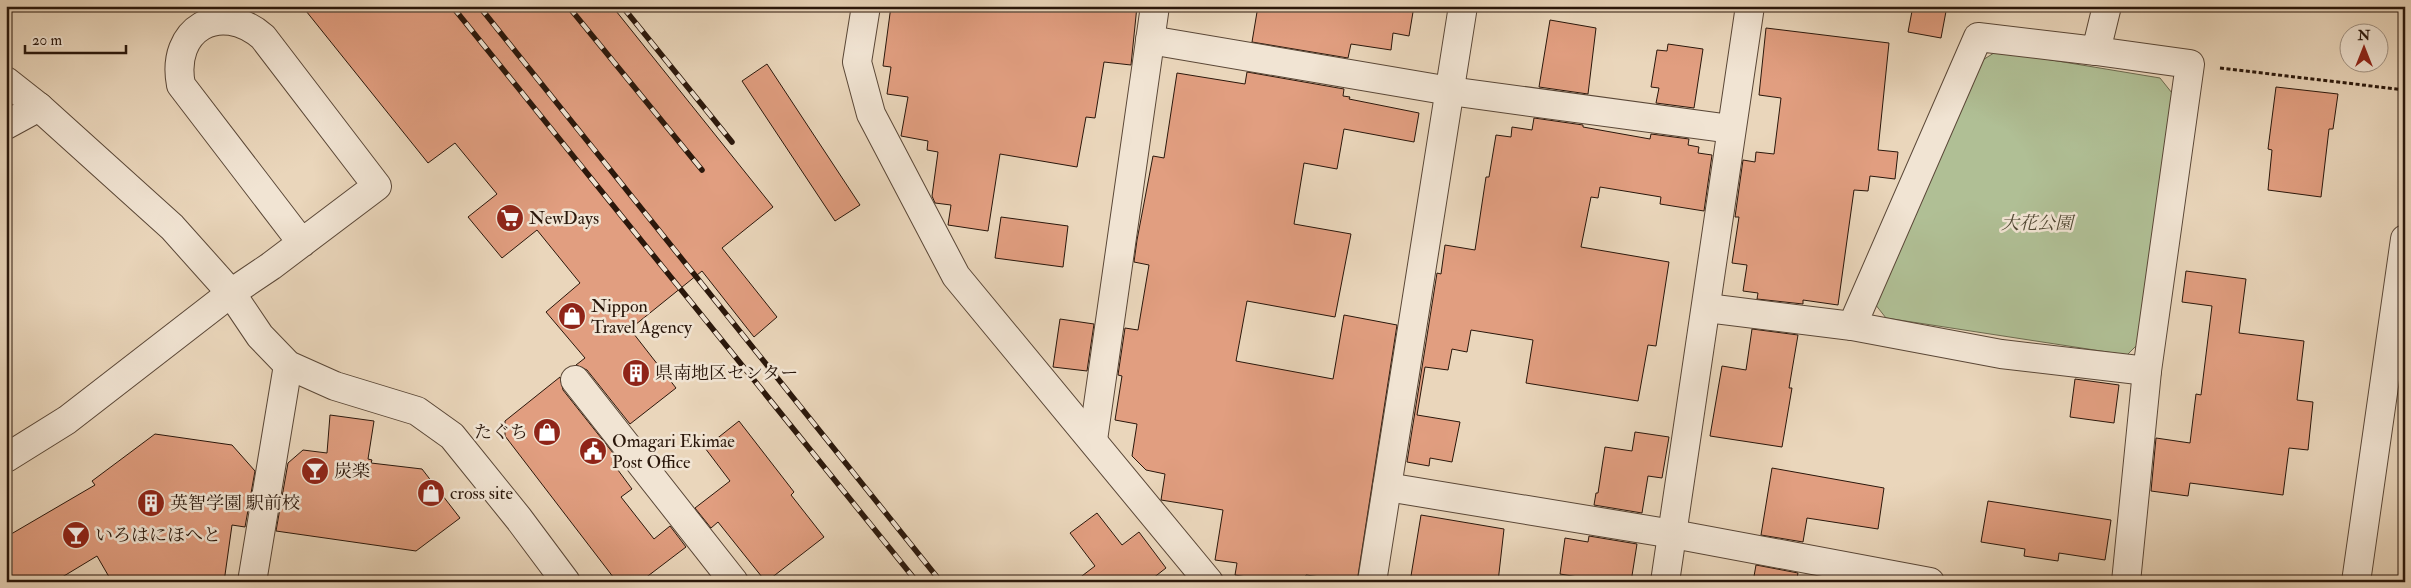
<svg xmlns="http://www.w3.org/2000/svg" width="2411" height="588" viewBox="0 0 2411 588" font-family="'IM FELL Double Pica','Noto Serif JP',serif">
	<rect width="100%" height="100%" fill="#ead6bb"/>
	<filter id="stains"><feTurbulence type="fractalNoise" baseFrequency=".004" numOctaves="4"/><feColorMatrix values="0 0 0 0 .2 0 0 0 0 .09 0 0 0 0 .02 0 0 0 .5 -.17"/></filter>
	<radialGradient id="worn" r=".72"><stop offset=".6" stop-color="#630" stop-opacity="0"/><stop offset="1" stop-color="#630" stop-opacity=".3"/></radialGradient>
	<path fill="#b0bf95" stroke="#6d6b50" d="M1997,51L2160,78L2172,93L2138,344L2127,355L1886,318L1875,304L1978,63Z"/>
	<g fill="#e19e80" stroke="#2a170b">
		<path d="M302,6H612L773,207L722,248L777,317L754,337L702,271L630,329L676,388L630,424L587,370L576,365L585,358L546,312L580,283L537,230L502,258L468,217L497,194L455,143L428,163Z"/>
		<path d="M891,6H1137L1131,65L1104,62L1095,118L1086,117L1077,167L1000,154L988,231L948,225L951,205L935,203L932,196L938,152L927,150L928,141L901,136L908,97L887,94L891,67L883,66Z"/>
		<path d="M1258,6H1414L1409,36L1393,33L1391,50L1351,44L1348,58L1252,42Z"/>
		<path d="M1913,6H1947L1941,38L1908,32Z"/>
		<path d="M1550,20L1596,28L1588,94L1539,87Z"/>
		<path d="M1766,28L1889,43L1878,150L1898,152L1895,179L1870,176L1868,191L1854,190L1838,305L1803,300V304L1757,299L1758,293L1743,291L1747,265L1732,263L1739,217H1735L1743,160L1755,162L1756,152L1774,154L1781,98L1759,95Z"/>
		<path d="M1668,44L1703,49L1694,108L1656,103L1659,88L1651,87L1657,50L1667,51Z"/>
		<path d="M767,64L860,205L835,221L742,81Z"/>
		<path d="M1247,72L1344,89L1343,96L1350,97L1349,99L1419,113L1414,142L1344,129L1337,169L1304,163L1294,224L1351,234L1335,317L1247,301L1236,361L1333,379L1344,315L1397,325L1357,582L1306,575L1305,578L1299,577L1298,582H1275L1235,575L1237,563L1215,560L1223,510L1161,500L1165,474L1146,470L1132,456L1137,424L1115,420L1122,376L1118,375L1125,328L1138,330L1149,265L1134,262L1137,240L1153,156L1164,158L1177,73L1245,84Z"/>
		<path d="M2276,87L2338,94L2333,129H2329L2321,197L2268,190L2272,150L2268,149Z"/>
		<path d="M1534,118L1583,125V127L1650,139L1651,134L1689,139L1688,145L1699,147L1698,153L1712,155L1704,211L1660,204L1661,197L1600,187L1598,198L1591,197L1581,247L1669,262L1656,346L1648,345L1638,401L1526,383L1533,340L1471,330L1467,352L1452,349L1448,370L1425,367L1417,415L1460,422L1452,462L1430,458L1429,466L1407,462L1437,273L1441,274L1445,245L1475,250L1486,177H1489L1496,135L1511,137L1512,127L1532,130Z"/>
		<path d="M1001,217L1068,226L1063,267L995,258Z"/>
		<path d="M2186,271L2246,279L2239,333L2304,341L2297,400L2313,402L2308,450L2289,448L2283,495L2190,483L2188,496L2151,491L2156,438L2190,443L2196,394L2201,395L2212,306L2182,302Z"/>
		<path d="M1060,319L1094,324L1087,371L1053,367Z"/>
		<path d="M1752,329L1798,335L1789,388H1792L1782,447L1710,436L1722,366L1746,370Z"/>
		<path d="M560,377L563,390L617,458L612,462L632,489L621,497L654,539L670,526L686,547L640,582H617L505,436V421Z"/>
		<path d="M2075,379L2119,385L2114,423L2070,417Z"/>
		<path d="M330,415L374,421L368,459L372,460L371,463L422,469L460,518L416,551L276,531L288,463L303,450L327,453Z"/>
		<path d="M739,421L794,492L791,495L824,537L766,582L718,522L711,528L695,508L730,481L705,448Z"/>
		<path d="M1635,432L1669,437L1662,478L1648,476L1642,513L1594,505L1596,493H1598L1605,447L1632,451Z"/>
		<path d="M155,434L232,445L255,471L245,527L232,525L224,582H112L97,556L54,582H6V537L95,485L92,481Z"/>
		<path d="M1772,468L1884,488L1878,529L1807,518L1803,542L1761,535Z"/>
		<path d="M1988,501L2111,520L2105,560L2059,553L2058,561L2024,556L2025,549L1981,542Z"/>
		<path d="M1097,513L1122,545L1139,532L1166,568L1148,582H1074L1095,566L1070,533Z"/>
		<path d="M1421,515L1504,529L1498,582H1410Z"/>
		<path d="M1589,536L1637,544L1631,582H1584V578L1560,574L1565,538L1588,542Z"/>
		<path d="M1756,565L1798,573L1796,582H1753Z"/>
	</g>
	<g fill="none" stroke-linecap="round" stroke-linejoin="round">
		<g stroke="#5a4737" stroke-width="30">
			<g id="minor">
				<path d="M866,6L857,62L871,114L956,276L1209,582"/>
				<path d="M1150,40L1450,91L1731,129"/>
				<path d="M2096,51L2190,64L2147,371L2126,582"/>
				<path d="M6,81L39,107L172,227L231,293L260,336L288,365L335,386L417,411L452,436L519,519L566,582"/>
				<path d="M6,125L39,107"/>
				<path d="M1707,308L1852,326L2001,354L2147,371"/>
				<path d="M1852,326L1978,37L2096,51L2107,6"/>
				<path d="M575,380L734,582"/>
				<path d="M1093,440L1155,6"/>
				<path d="M6,458L67,420L231,293L271,266L377,186L263,37C220,0 170,29 181,85L302,243"/>
				<path d="M1387,487L1673,534L1930,582"/>
				<path d="M252,582L288,365"/>
				<path d="M1372,582L1463,6"/>
				<path d="M1665,582L1750,6"/>
				<path d="M2356,582L2405,239"/>
			</g>
		</g>
		<path stroke="#2a170b" stroke-width="3" stroke-dasharray="4 2.5" stroke-linecap="butt" d="M2220,68L2405,90"/>
		<use href="#minor" stroke="#f1e4d3" stroke-width="28"/>
		<g stroke="#2a170b" stroke-width="5.5">
			<g id="rail">
				<path d="M452,6L917,582"/>
				<path d="M479,6L941,582"/>
				<path d="M568,6L702,170"/>
				<path d="M622,6L732,142"/>
			</g>
		</g>
		<use href="#rail" stroke="#f1e4d3" stroke-width="4" stroke-dasharray="11" stroke-linecap="butt"/>
	</g>
	<defs>
		<g id="supermarket-disc" transform="scale(1.4375)"><circle r="9.5" fill="#8f2418" stroke="#f1e4d3"/><path d="M-6-5.5h2.5l.6 2H6L4.5 2H-2.5L-4.4-4H-6ZM-1.5 3.2a1.3 1.3 0 1 0 .1 0ZM3 3.2a1.3 1.3 0 1 0 .1 0Z" fill="#fff"/></g>
		<g id="shop-disc" transform="scale(1.4375)"><circle r="9.5" fill="#8f2418" stroke="#f1e4d3"/><path d="M-5-2.5h2.3a2.7 3.5 0 0 1 5.4 0H5L5.5 6h-11ZM-1.5-2.5h3a1.5 2.3 0 0 0-3 0Z" fill="#fff"/></g>
		<g id="building-disc" transform="scale(1.4375)"><circle r="9.5" fill="#8f2418" stroke="#f1e4d3"/><path d="M-4-6H4V6H1V3H-1V6H-4ZM-2.5-4.3h1.7v1.8h-1.7ZM.8-4.3h1.7v1.8H.8ZM-2.5-1h1.7V.8h-1.7ZM.8-1h1.7V.8H.8Z" fill="#fff"/></g>
		<g id="civic-disc" transform="scale(1.4375)"><circle r="9.5" fill="#8f2418" stroke="#f1e4d3"/><path d="M-.6-6.5H3V-4.5H.6V-3L4-1V1h2V6H-6V1h2V-1L-.6-3ZM-1.2 2.5V6h2.4V2.5Z" fill="#fff"/></g>
		<g id="bar-disc" transform="scale(1.4375)"><circle r="9.5" fill="#8f2418" stroke="#f1e4d3"/><path d="M-6-5H6L.8 .8V4.5H3.5V6h-7V4.5H-.8V.8Z" fill="#fff"/></g>
	</defs>
	<g fill-rule="evenodd">
		<use href="#supermarket-disc" x="510" y="218"/>
		<use href="#shop-disc" x="572" y="316"/>
		<use href="#building-disc" x="636" y="373"/>
		<use href="#shop-disc" x="547" y="432"/>
		<use href="#civic-disc" x="593" y="451"/>
		<use href="#bar-disc" x="315" y="471"/>
		<use href="#shop-disc" x="431" y="493"/>
		<use href="#building-disc" x="151" y="503"/>
		<use href="#bar-disc" x="76" y="535"/>
	</g>
	<g text-anchor="middle" dominant-baseline="central" stroke-width="5" stroke-linejoin="round" paint-order="stroke">
		<g font-size="18" fill="#2a170b" stroke="#f1e4d3" text-anchor="start">
			<text x="529" y="218">NewDays</text>
			<text x="591" y="306">Nippon<tspan x="591" dy="21">Travel Agency</tspan></text>
			<text x="655" y="373">県南地区センター</text>
			<text x="528" y="432" text-anchor="end">たぐち</text>
			<text x="612" y="441">Omagari Ekimae<tspan x="612" dy="21">Post Office</tspan></text>
			<text x="334" y="471">炭楽</text>
			<text x="450" y="493">cross site</text>
			<text x="170" y="503">英智学園 駅前校</text>
			<text x="95" y="535">いろはにほへと</text>
		</g>
		<g font-size="18" font-style="italic" fill="#524934" stroke="#f1e4d3">
			<text x="2037" y="223">大花公園</text>
		</g>
	</g>
	<rect width="2411" height="588" fill="none" stroke="#ead6bb" stroke-width="25"/>
	<rect x="8" y="8" width="2396" height="573" fill="none" stroke="#2a170b" stroke-width="2.5"/>
	<rect x="12" y="12" width="2386" height="563" fill="none" stroke="#2a170b"/>
	<g transform="translate(2364 48)"><circle r="24" fill="#f1e4d3" stroke="#a19283"/>
	<path d="M0-4L9 19L0 12L-9 19Z" fill="#8f2418"/>
	<text y="-8" font-size="14" font-weight="bold" text-anchor="middle" fill="#2a170b">N</text>
	</g>
	<path d="M25 45v8h101v-8" fill="none" stroke="#2a170b" stroke-width="2.5"/>
	<text x="32" y="45" font-size="15" fill="#2a170b" stroke="#f1e4d3" stroke-width="4" paint-order="stroke">20 m</text>
	<rect width="100%" height="100%" filter="url(#stains)"/>
	<rect width="100%" height="100%" fill="url(#worn)"/>
</svg>
